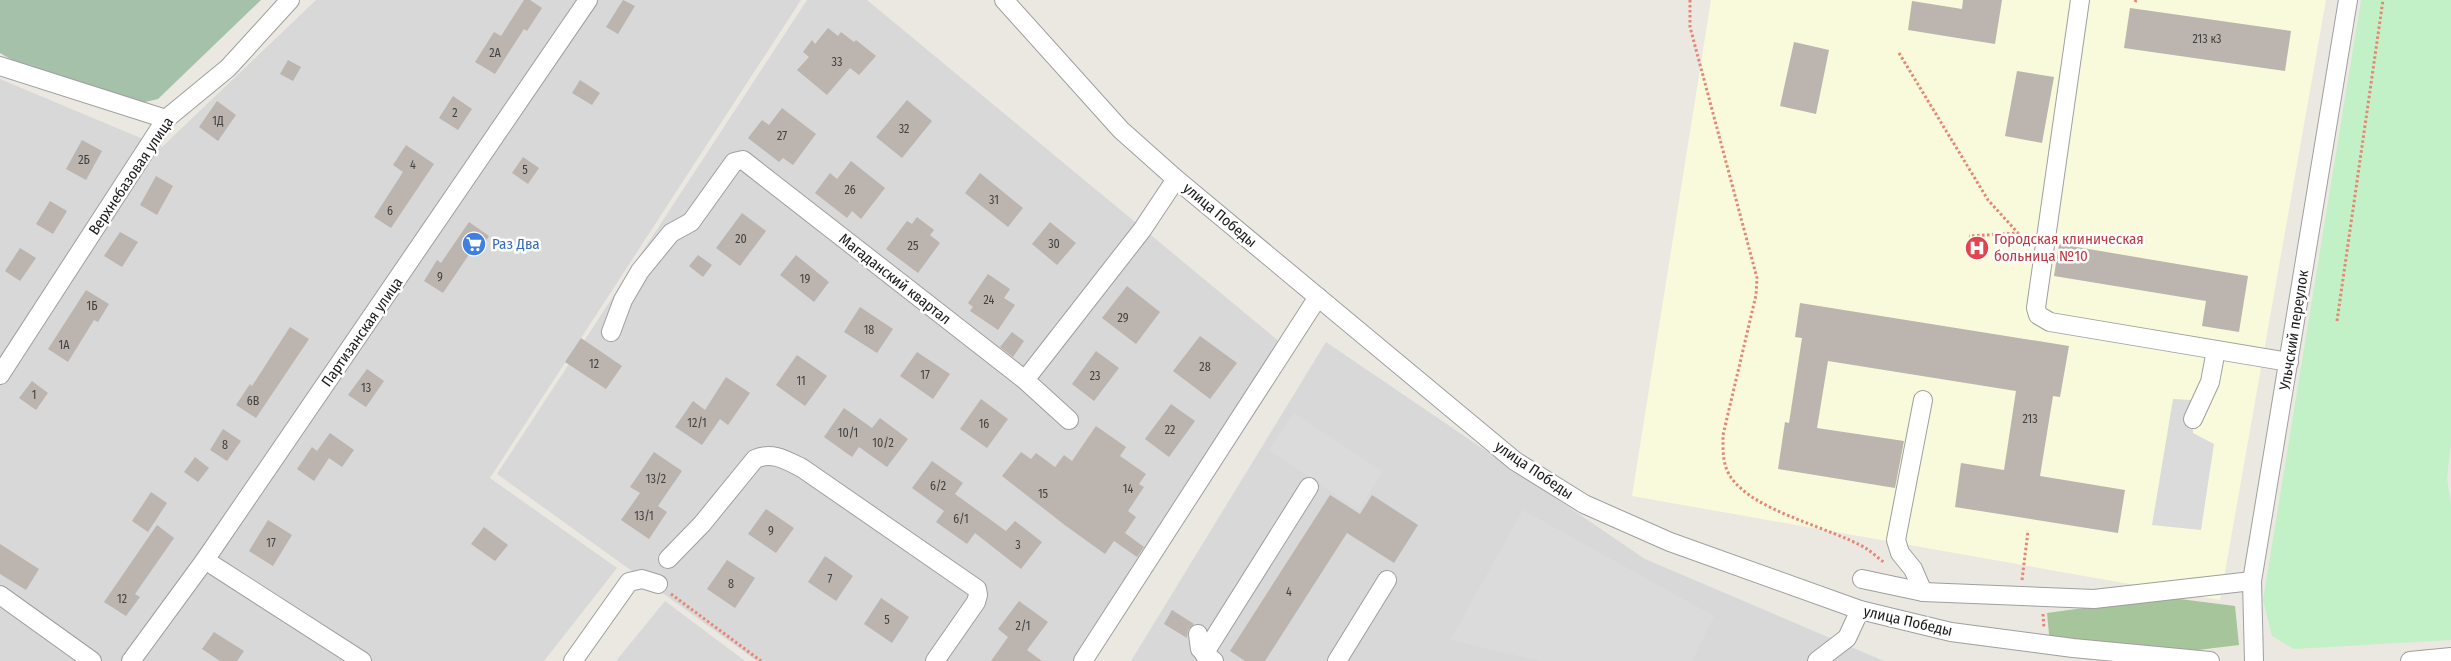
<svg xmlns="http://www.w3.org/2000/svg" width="2451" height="661" viewBox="0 0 2451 661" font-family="'Fira Sans Condensed',sans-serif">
	<rect width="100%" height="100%" fill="#ebe8e1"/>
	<g fill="#d9d8d8">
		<path d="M316,0H801L490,478L617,568L544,661H0V79L162,147Z"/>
		<path d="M807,0H867L1280,342L1076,661H757L497,474Z"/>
		<path d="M1326,342L1645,559L1884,661H1131Z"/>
		<path d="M665,601L745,661H616Z"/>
	</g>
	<path fill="#f9fadb" d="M1711,0H2326L2220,600L1632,496Z"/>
	<path fill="#a6c59b" d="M2164,597L2235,606L2239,645L2189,651L2050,645L2047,613Z"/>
	<path fill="#a5c1aa" d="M0,0H261L158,99L141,103L117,98L12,60L0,53Z"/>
	<path fill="#c2f1c7" d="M2361,0H2451V442L2447,478L2451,504V640L2294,649L2272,636L2263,600Z"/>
	<g fill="#dbdbdb">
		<path d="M2173,399L2192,400L2193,433L2214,444L2201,530L2152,525Z"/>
		<path d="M1294,413L1383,472L1358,510L1269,450Z"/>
		<path d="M1523,510L1714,616L1692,661H1540L1450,640Z"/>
	</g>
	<g fill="#bbb4af">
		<path d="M524,0H530L542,8L527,31L524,29L495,74L475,62L494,32L501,36Z"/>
		<path d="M623,0L635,6L618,34L606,27Z"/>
		<path d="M1963,0H2002L1995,44L1908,30L1912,1L1962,9Z"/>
		<path d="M2130,8L2291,31L2285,71L2124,48Z"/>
		<path d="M828,28L838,36L841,32L854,42L856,40L876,56L859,75L850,68L827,95L797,70L809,57L803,52L812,40L815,44Z"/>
		<path d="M1794,42L1829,50L1816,114L1780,106Z"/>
		<path d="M288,60L301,67L293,81L280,74Z"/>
		<path d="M2017,71L2054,77L2042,143L2005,136Z"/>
		<path d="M580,80L600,93L592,105L572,93Z"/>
		<path d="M453,96L472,109L458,130L439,118Z"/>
		<path d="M907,100L932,121L902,158L876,137Z"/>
		<path d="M217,101L236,115L218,141L199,127Z"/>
		<path d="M782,108L816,134L793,165L783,158L779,162L748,138L762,120L769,125Z"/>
		<path d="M82,140L102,151L86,180L66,169Z"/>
		<path d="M406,145L434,164L391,228L374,217L403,172L393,165Z"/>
		<path d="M523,157L539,168L528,184L512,173Z"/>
		<path d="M851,161L885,188L861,219L852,211L847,218L815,193L830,173L837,179Z"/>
		<path d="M980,173L1023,208L1008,227L965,193Z"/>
		<path d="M156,176L173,186L157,215L140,205Z"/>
		<path d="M50,201L67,211L53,234L36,224Z"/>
		<path d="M742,213L766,231L740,266L716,248Z"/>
		<path d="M917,217L934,230L930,235L940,243L918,273L886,249L907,221L912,224Z"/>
		<path d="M469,222L489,236L475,256L470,253L443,293L424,281L437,260L441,263Z"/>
		<path d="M1050,222L1076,243L1057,265L1032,244Z"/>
		<path d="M120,232L138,242L122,267L104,256Z"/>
		<path d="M2059,244L2248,276L2239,332L2202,326L2206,301L2054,276Z"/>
		<path d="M20,248L36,258L20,281L5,271Z"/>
		<path d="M698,255L712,265L703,277L689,266Z"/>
		<path d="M796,255L829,282L814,302L780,275Z"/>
		<path d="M988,274L1010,289L1004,298L1015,305L998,330L970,311L973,307L968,303Z"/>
		<path d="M1127,286L1160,312L1136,344L1102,318Z"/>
		<path d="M86,290L109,304L98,322L94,320L68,362L48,349Z"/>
		<path d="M1800,303L2069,346L2060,397L2053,396L2040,476L2125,490L2118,533L1955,507L1961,463L2004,470L2016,391L1828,361L1817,428L1904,441L1895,488L1778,469L1785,422L1789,423L1802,338L1795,337Z"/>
		<path d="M860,307L893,329L877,353L844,332Z"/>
		<path d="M290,327L309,339L256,418L236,405L250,384L252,386Z"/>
		<path d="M1012,332L1024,341L1013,357L1000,347Z"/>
		<path d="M1200,336L1237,363L1210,399L1173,371Z"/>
		<path d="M581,338L622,366L606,389L565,362Z"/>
		<path d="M1096,351L1119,368L1094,401L1072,384Z"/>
		<path d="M917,352L950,374L933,399L900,376Z"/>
		<path d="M797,355L827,376L805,406L776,385Z"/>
		<path d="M367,369L384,381L366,407L348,395Z"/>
		<path d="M726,377L750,393L728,425L720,419L702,445L675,427L693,401L705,410Z"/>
		<path d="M32,381L48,393L36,410L19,398Z"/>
		<path d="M981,399L1008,419L987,448L960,429Z"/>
		<path d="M1171,404L1195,421L1169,457L1145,439Z"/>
		<path d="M844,408L872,428L880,418L908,439L887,467L859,447L852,457L824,437Z"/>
		<path d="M1096,426L1126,447L1120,456L1146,474L1139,484L1144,487L1128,511L1136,517L1125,533L1144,547L1137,557L1114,541L1105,554L1066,526L1002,476L1021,452L1031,459L1036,453L1055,467L1064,455L1072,461Z"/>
		<path d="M223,429L241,441L227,461L210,450Z"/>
		<path d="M330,433L354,450L342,467L329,458L314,481L297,469L312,447L317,451Z"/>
		<path d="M654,452L682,471L658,506L667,512L649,539L621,520L640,493L630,487Z"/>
		<path d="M195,457L209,468L198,482L184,472Z"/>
		<path d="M932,461L963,483L955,494L1006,531L1015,521L1042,542L1021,569L975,533L967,544L936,522L944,511L912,488Z"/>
		<path d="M151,492L167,503L148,532L132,521Z"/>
		<path d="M1330,495L1360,514L1372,495L1418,525L1394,563L1347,533L1265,661H1245L1230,651Z"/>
		<path d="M766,509L794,528L776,553L748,534Z"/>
		<path d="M268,520L292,535L273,566L249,551Z"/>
		<path d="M157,525L174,538L135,594L140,597L126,616L104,602Z"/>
		<path d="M484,527L508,545L495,561L471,544Z"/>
		<path d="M0,544L39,569L26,590L0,574Z"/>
		<path d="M825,556L853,576L836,601L808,582Z"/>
		<path d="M727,560L755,578L735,608L707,589Z"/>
		<path d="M881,598L909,617L892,643L864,624Z"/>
		<path d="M1019,601L1048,622L1027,650L1042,661H991L1008,637L998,629Z"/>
		<path d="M1172,610L1194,624L1188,630L1187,638L1164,624Z"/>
		<path d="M214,632L244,651L237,661H220L202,649Z"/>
	</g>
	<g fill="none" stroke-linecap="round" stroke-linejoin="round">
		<g stroke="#9f9f9f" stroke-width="20">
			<g id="minor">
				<path d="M1004,0L1121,130L1176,179L1515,461L1584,504L1670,542L1860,610L1951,632L2073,648L2210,661"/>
				<path d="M2080,0L2036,308L2038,315L2050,322L2289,362"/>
				<path d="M0,66L166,119"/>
				<path d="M611,332L623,300L640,271L671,233L691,222L734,162L743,160L1025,380L1142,230L1176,179"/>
				<path d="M0,375L166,119L228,68L290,0"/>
				<path d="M1025,380L1069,420"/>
				<path d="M2193,419L2210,382L2216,350"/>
				<path d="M668,559L702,524L755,459C772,451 786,460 802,468L977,589L978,595L976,602L935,661"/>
				<path d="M205,560L362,661"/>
				<path d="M1862,579L1923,592L2094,599L2252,581"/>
				<path d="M1923,592L1913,569L1900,553L1896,540L1923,400"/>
				<path d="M0,595L92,661"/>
				<path d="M1198,634L1200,649L1214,661"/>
				<path d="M1204,654L1309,487"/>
				<path d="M131,661L205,560L588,0"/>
				<path d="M573,661L629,582L642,579L658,584"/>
				<path d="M1083,661L1318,297"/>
				<path d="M1337,661L1387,580"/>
				<path d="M1817,661L1847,638L1860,610"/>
				<path d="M2254,661L2252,581L2348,0"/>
				<path d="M2410,661L2451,657"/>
			</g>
		</g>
		<g stroke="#e78576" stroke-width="3" stroke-dasharray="2.5 2.5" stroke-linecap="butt">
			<path d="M1690,0V27L1757,278L1756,295L1723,435C1723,449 1722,463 1730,476C1753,512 1831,527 1867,549C1873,553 1879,559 1885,563"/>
			<path d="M2135,2L2136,0"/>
			<path d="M1899,53L1988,200L2018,233L1969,236"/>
			<path d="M2337,321L2383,0"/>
			<path d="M2022,580L2028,531"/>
			<path d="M671,594L761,661"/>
			<path d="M2043,614L2044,628"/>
		</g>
		<use href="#minor" stroke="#fff" stroke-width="18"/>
	</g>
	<defs>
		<g id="supermarket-disc" transform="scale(1.25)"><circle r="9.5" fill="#3f7fe0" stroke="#fff"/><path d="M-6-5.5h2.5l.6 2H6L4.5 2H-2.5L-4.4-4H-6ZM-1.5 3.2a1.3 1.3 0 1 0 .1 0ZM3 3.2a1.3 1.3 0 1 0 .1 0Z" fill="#fff"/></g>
		<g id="hospital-disc" transform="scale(1.25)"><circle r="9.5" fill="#e0444e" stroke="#fff"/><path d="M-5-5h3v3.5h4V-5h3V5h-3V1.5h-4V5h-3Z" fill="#fff"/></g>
	</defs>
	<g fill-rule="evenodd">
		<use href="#supermarket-disc" x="474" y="244"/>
		<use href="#hospital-disc" x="1977" y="248"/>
	</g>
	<g text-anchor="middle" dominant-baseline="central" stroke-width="5" stroke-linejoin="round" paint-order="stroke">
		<g font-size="12" fill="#434140">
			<text x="2207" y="39">213 к3</text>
			<text x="495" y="53">2А</text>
			<text x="837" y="62">33</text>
			<text x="455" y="113">2</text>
			<text x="218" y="121">1Д</text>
			<text x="904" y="129">32</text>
			<text x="782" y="136">27</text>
			<text x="84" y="160">2Б</text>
			<text x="413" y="165">4</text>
			<text x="525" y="170">5</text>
			<text x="850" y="190">26</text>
			<text x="994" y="200">31</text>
			<text x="390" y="211">6</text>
			<text x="741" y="239">20</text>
			<text x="1054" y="244">30</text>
			<text x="913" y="246">25</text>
			<text x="440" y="277">9</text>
			<text x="805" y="279">19</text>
			<text x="989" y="300">24</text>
			<text x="92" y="306">1Б</text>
			<text x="1123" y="318">29</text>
			<text x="869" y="330">18</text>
			<text x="64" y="345">1А</text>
			<text x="594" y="364">12</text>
			<text x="1205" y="367">28</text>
			<text x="925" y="375">17</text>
			<text x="1095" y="376">23</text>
			<text x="801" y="381">11</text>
			<text x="366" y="388">13</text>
			<text x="34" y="395">1</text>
			<text x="253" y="401">6В</text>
			<text x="2030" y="419">213</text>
			<text x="697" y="423">12/1</text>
			<text x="984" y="424">16</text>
			<text x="1170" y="430">22</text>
			<text x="848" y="433">10/1</text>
			<text x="883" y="443">10/2</text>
			<text x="225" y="445">8</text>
			<text x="656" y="479">13/2</text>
			<text x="938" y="486">6/2</text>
			<text x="1128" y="489">14</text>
			<text x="1043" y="494">15</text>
			<text x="644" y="516">13/1</text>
			<text x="961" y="519">6/1</text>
			<text x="771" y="531">9</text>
			<text x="271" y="543">17</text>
			<text x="1018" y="545">3</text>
			<text x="830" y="579">7</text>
			<text x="731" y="584">8</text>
			<text x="1289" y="592">4</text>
			<text x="122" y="599">12</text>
			<text x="887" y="620">5</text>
			<text x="1023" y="626">2/1</text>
		</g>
		<g font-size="15" fill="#1b1b1b" stroke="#fff">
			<text transform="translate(131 176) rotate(-56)">Верхнебазовая улица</text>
			<text transform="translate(1220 215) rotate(40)">улица Победы</text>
			<text transform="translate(895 279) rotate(38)">Магаданский квартал</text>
			<text transform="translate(2294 330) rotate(-81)">Ульчский переулок</text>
			<text transform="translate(362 332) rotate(-55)">Партизанская улица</text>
			<text transform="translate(1534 470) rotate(34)">улица Победы</text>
			<text transform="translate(1908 621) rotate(13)">улица Победы</text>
		</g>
		<g font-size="15" fill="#be3a42" stroke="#fff" text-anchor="start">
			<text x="1994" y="239">Городская клиническая<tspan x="1994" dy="17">больница №10</tspan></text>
		</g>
		<g font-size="15" fill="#366cbe" stroke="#fff" text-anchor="start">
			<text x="492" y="244">Раз Два</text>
		</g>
	</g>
</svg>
